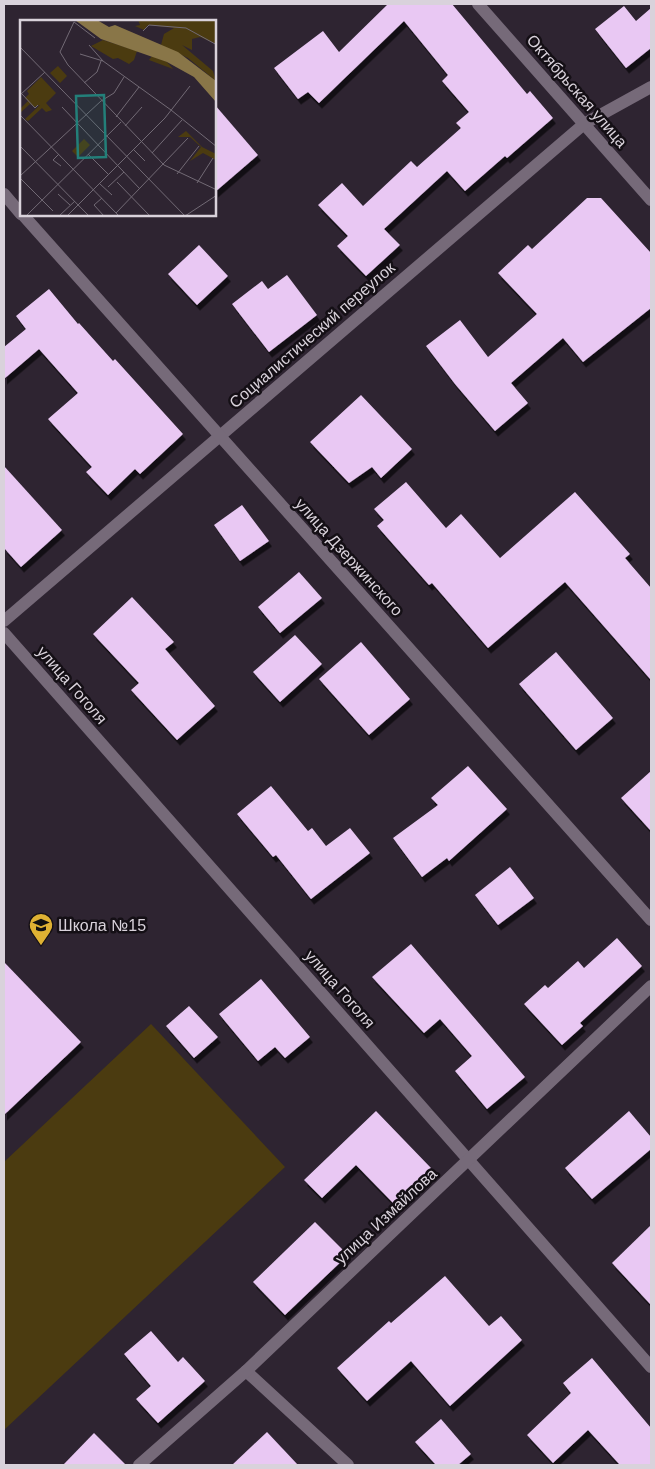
<svg xmlns="http://www.w3.org/2000/svg" width="655" height="1469" viewBox="0 0 655 1469" font-family="Helvetica,sans-serif">
	<defs>
		<filter id="shadow"><feDropShadow dx="3" dy="5.5" stdDeviation="0" flood-color="#0009"/></filter>
	</defs>
	<rect width="100%" height="100%" fill="#2e2431"/>
	<path fill="#4b3b10" d="M151,1024L285,1167L4,1430V1162Z"/>
	<g fill="#e9c8f3" filter="url(#shadow)">
		<path d="M388,4H452L527,94L530,91L553,118L507,158L505,156L465,191L447,171L384,229L400,245L366,276L337,246L348,236L318,205L342,183L363,206L411,161L417,167L461,128L456,123L469,112L442,81L448,75L404,21L319,103L308,92L298,99L274,68L323,31L339,52Z"/>
		<path d="M624,6L636,21L651,8V48L626,68L595,29Z"/>
		<path d="M215,105L258,155L215,192Z"/>
		<path d="M587,198H601L651,253V308L583,362L563,338L511,383L528,403L495,431L455,384L426,346L460,320L488,357L537,314L498,273L528,245L532,249Z"/>
		<path d="M199,245L228,276L197,305L168,274Z"/>
		<path d="M287,275L317,315L269,352L232,304L262,281L268,289Z"/>
		<path d="M49,289L78,324L79,323L113,361L115,359L183,434L140,474L135,469L108,495L86,472L92,467L48,419L78,393L39,349L4,379V347L26,329L16,316Z"/>
		<path d="M361,395L412,449L381,478L372,467L349,483L310,442Z"/>
		<path d="M4,466L62,530L21,567L4,548Z"/>
		<path d="M406,482L446,528L461,514L500,558L575,492L630,554L625,558L651,588V680L565,582L488,648L432,583L429,585L377,526L384,520L374,509Z"/>
		<path d="M242,505L269,541L240,561L214,525Z"/>
		<path d="M299,572L322,598L280,633L258,607Z"/>
		<path d="M132,597L174,642L165,649L215,706L177,740L131,690L139,683L93,634Z"/>
		<path d="M295,635L322,664L280,702L253,672Z"/>
		<path d="M361,642L410,699L369,735L319,679Z"/>
		<path d="M556,652L613,718L576,750L519,684Z"/>
		<path d="M468,766L507,809L449,861L447,858L422,877L393,838L438,805L431,798Z"/>
		<path d="M651,771V831L621,798Z"/>
		<path d="M271,786L308,831L312,828L326,846L350,828L370,853L311,899L276,855L273,857L237,814Z"/>
		<path d="M510,867L534,898L498,925L475,895Z"/>
		<path d="M617,938L642,966L580,1023L583,1026L562,1045L524,1004L545,985L548,988L578,961L584,968Z"/>
		<path d="M411,944L525,1077L487,1109L455,1071L472,1056L440,1019L424,1033L372,977Z"/>
		<path d="M4,962L81,1042L4,1115Z"/>
		<path d="M261,979L310,1037L285,1058L275,1047L258,1061L219,1014Z"/>
		<path d="M189,1006L218,1037L194,1058L166,1026Z"/>
		<path d="M376,1111L431,1168L394,1204L356,1165L322,1198L304,1180Z"/>
		<path d="M629,1111L651,1137V1149L592,1199L565,1168Z"/>
		<path d="M315,1222L348,1255L285,1315L253,1282Z"/>
		<path d="M651,1225V1305L612,1263Z"/>
		<path d="M445,1276L489,1326L501,1316L522,1340L450,1406L411,1361L367,1401L337,1368L389,1321L391,1323Z"/>
		<path d="M151,1331L178,1362L183,1357L205,1381L158,1423L136,1399L151,1386L124,1354Z"/>
		<path d="M592,1358L651,1428V1465H620L588,1430L553,1463L527,1435L571,1393L563,1383Z"/>
		<path d="M441,1419L471,1454L458,1465H436L415,1442Z"/>
		<path d="M267,1432L298,1465H232Z"/>
		<path d="M94,1433L126,1465H63Z"/>
	</g>
	<g fill="none" stroke-linecap="round" stroke-linejoin="round">
		<g stroke="#766a79" stroke-width="12">
			<path d="M478,4L651,200"/>
			<path d="M4,621L584,124L651,87"/>
			<path d="M4,633L651,1367"/>
			<path d="M246,1371L348,1465"/>
			<path d="M139,1465L246,1371L651,986"/>
		</g>
		<g stroke="#766a79" stroke-width="12">
			<path d="M4,194L21,214"/>
			<path d="M23,215L651,920"/>
		</g>
	</g>
	<defs>
		<g id="school-pin" transform="scale(1.25)"><path d="M0 17L-7.5 6A9.5 9.5 0 1 1 7.5 6Z" fill="#deb133" stroke="#140f15"/><path d="M0-5L7-2L0 1L-7-2ZM-4 1L0 2.5L4 1V4Q0 6-4 4Z" fill="#111"/></g>
	</defs>
	<g fill-rule="evenodd">
		<use href="#school-pin" x="41" y="925"/>
	</g>
	<g text-anchor="middle" dominant-baseline="central" stroke-width="5" stroke-linejoin="round" paint-order="stroke">
		<g font-size="16" fill="#d9d2db" stroke="#140f15">
			<text transform="translate(577 91) rotate(49)">Октябрьская улица</text>
			<text transform="translate(312 335) rotate(-41)">Социалистический переулок</text>
			<text transform="translate(349 557) rotate(48)">улица Дзержинского</text>
			<text transform="translate(72 685) rotate(49)">улица Гоголя</text>
			<text transform="translate(340 989) rotate(49)">улица Гоголя</text>
			<text transform="translate(386 1216) rotate(-43)">улица Измайлова</text>
		</g>
		<g font-size="16" fill="#d9d2db" stroke="#140f15" text-anchor="start">
			<text x="58" y="925">Школа №15</text>
		</g>
	</g>
	<g transform="translate(20 20)">
		<rect width="196" height="196" fill="#2e2431"/>
		<path d="M118,0H196V24L180,17L172,19V30L162,25L193,51L196,61L168,38L141,25L144,14L154,8L128,5L124,10L115,6L120,5ZM83,20L117,31L114,40L109,44L98,38L93,39L71,26ZM132,36L147,42L153,49L129,40ZM38,46L47,56L40,63L30,53ZM21,57L36,73L26,83L32,90L26,92L22,88L8,101L5,99L20,85L14,87L10,84L0,93V89L8,81L5,78L9,74L7,71ZM166,111L182,127L196,134V140L183,133L170,141L181,127L170,117H158ZM64,119L70,125L58,137L52,131Z" fill="#4b3b10"/>
		<path d="M55,0H77L89,7L95,5L158,32L196,61V82L174,57L147,42L81,19Z" fill="#897648"/>
		<path fill="none" stroke="#726a75" stroke-width="1" d="M123,11L129,5L166,8L197,25M75,18L54,2L40,32L48,45L144,145L197,170M69,25L83,41M0,27L165,196L197,175M60,34L83,41L151,90L197,127M64,63L77,52L81,41M2,74L15,88L18,85M0,75L25,52M42,87L120,169M0,95L99,196M96,97L119,67M105,106L122,87M0,126L69,196M114,130L125,141M132,133L162,100M39,134L33,140L41,146M68,134L89,155M157,154L179,126M0,156L81,81L94,73L104,57M0,158L33,191M97,162L130,196M177,163L193,138M80,164L92,175M88,167L104,152M38,174L50,185M82,178L74,185L84,196M96,193L168,118M6,196L101,102M39,196L55,181M47,196L145,98L170,66"/>
		<path fill="#237f79" fill-opacity="0.15" stroke="#237f79" stroke-width="2.5" d="M84,75L86,137L58,138L56,76Z"/>
		<rect width="196" height="196" fill="none" stroke="#d9d2db" stroke-width="2.5"/>
	</g>
	<rect width="655" height="1469" fill="none" stroke="#d9d2db" stroke-width="10"/>
</svg>
